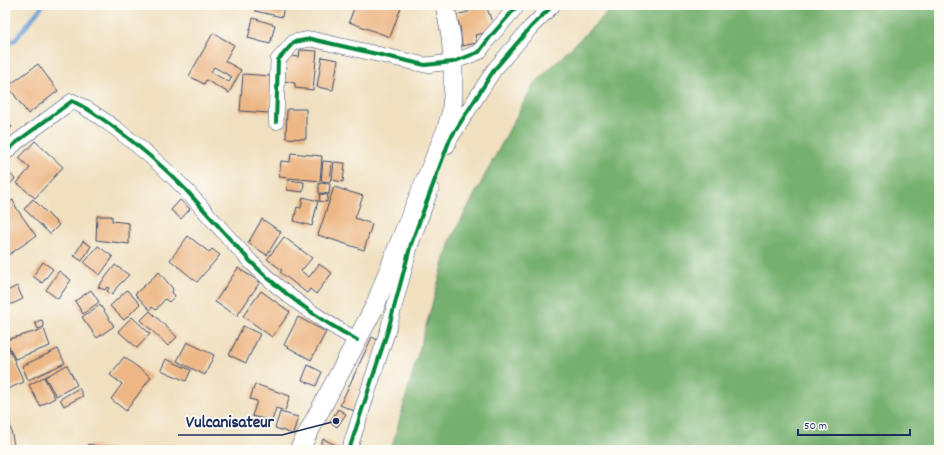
<svg xmlns="http://www.w3.org/2000/svg" width="944" height="455" viewBox="0 0 944 455" font-family="Dekko,sans-serif">
	<rect width="100%" height="100%" fill="#fdfcf7"/>
	<filter id="ink" filterUnits="userSpaceOnUse"><feTurbulence type="fractalNoise" baseFrequency=".025" numOctaves="2"/><feDisplacementMap in="SourceGraphic" scale="8" xChannelSelector="R" yChannelSelector="G"/><feConvolveMatrix kernelMatrix="1 2 1 2 8 2 1 2 1" color-interpolation-filters="sRGB"/></filter>
	<filter id="wash" filterUnits="userSpaceOnUse"><feTurbulence type="fractalNoise" baseFrequency=".012" numOctaves="4" result="noise"/><feDisplacementMap in="SourceGraphic" scale="16" xChannelSelector="R" yChannelSelector="G"/><feGaussianBlur stdDeviation="0.9" result="paint"/><feColorMatrix in="noise" values="0 0 0 0 0 0 0 0 0 0 0 0 0 0 0 0 0 1.4 0 .05"/><feComposite in="paint" operator="in"/></filter>
	<g filter="url(#wash)">
		<rect width="100%" height="100%" fill="#f0e0c0"/>
		<path fill="#76b06e" stroke="#487066" d="M615,5H939V450H391L450,241L533,85Z"/>
		<g fill="none" stroke-linecap="round" stroke-linejoin="round">
			<path stroke="#699dd5" stroke-width="4.5" d="M5,45L15,40L43,5"/>
		</g>
		<g id="blocks">
			<g fill="#edb785" fill-rule="evenodd">
				<path d="M257,5H284L282,17L255,11Z"/>
				<path d="M355,5H402L390,37L349,22Z"/>
				<path d="M470,5H486L495,31L475,35L477,43L462,46L460,27L456,15L468,12V6Z"/>
				<path d="M253,18L275,25L270,44L248,38Z"/>
				<path d="M213,33L234,45L225,61L241,70L229,93L206,80L204,84L189,76ZM214,67L232,77L229,82L211,72Z"/>
				<path d="M300,50L317,51L313,90L295,88V83L284,81L286,55L299,57Z"/>
				<path d="M322,57L338,60L333,90L317,87Z"/>
				<path d="M38,64L58,91L28,114L8,86Z"/>
				<path d="M243,74L272,76L269,113L240,111Z"/>
				<path d="M287,109H306V139L286,138Z"/>
				<path d="M5,119L12,127L5,132Z"/>
				<path d="M35,141L63,167L35,198L17,183L30,168L19,158Z"/>
				<path d="M291,153L322,156L320,181L279,177L281,161L290,162Z"/>
				<path d="M323,161L332,162L330,182L321,181Z"/>
				<path d="M334,162L345,163L343,182L332,180Z"/>
				<path d="M5,168L15,179L5,189Z"/>
				<path d="M288,180L304,182L303,192L287,190Z"/>
				<path d="M319,183L330,184L329,194L319,193Z"/>
				<path d="M334,187L363,196L355,218L372,224L364,250L318,235Z"/>
				<path d="M320,194L328,195L327,202L319,201Z"/>
				<path d="M303,197L318,201L312,226L294,221L297,207L301,208Z"/>
				<path d="M33,199L59,225L50,234L24,209Z"/>
				<path d="M13,200L17,209L36,236L7,256L5,253V204Z"/>
				<path d="M180,200L190,209L181,219L171,210Z"/>
				<path d="M97,216H112V221L129,223V244L96,240Z"/>
				<path d="M262,219L281,232L267,255L248,243Z"/>
				<path d="M188,236L209,252L212,249L220,255L197,282L170,260Z"/>
				<path d="M284,237L312,258L301,271L309,277L319,264L332,273L316,294L310,289L307,293L280,272L282,270L267,259Z"/>
				<path d="M83,241L91,246L82,261L74,256Z"/>
				<path d="M98,246L113,257L100,275L84,263Z"/>
				<path d="M43,262L53,269L42,283L33,276Z"/>
				<path d="M115,265L129,275L117,287L112,295L107,291L109,288L107,287L105,290L98,287Z"/>
				<path d="M238,268L260,282L237,316L215,302Z"/>
				<path d="M59,271L71,280L58,299L46,290Z"/>
				<path d="M159,272L173,289L172,292L175,296L169,302L165,299L156,310L152,307L150,310L135,294Z"/>
				<path d="M17,286L23,299L5,307V292Z"/>
				<path d="M91,290L99,302L83,314L75,301Z"/>
				<path d="M127,290L140,304L124,320L110,306Z"/>
				<path d="M261,291L290,312L272,337L243,316Z"/>
				<path d="M100,305L114,326L97,338L82,317Z"/>
				<path d="M150,311L177,337L168,346L141,320Z"/>
				<path d="M132,317L150,334L137,348L118,331Z"/>
				<path d="M298,317L326,332L311,360L284,345Z"/>
				<path d="M42,320L44,327L38,329L35,322Z"/>
				<path d="M243,326L260,334L246,363L229,355Z"/>
				<path d="M44,329L50,346L15,359L6,340Z"/>
				<path d="M372,337L381,342L357,412L340,405Z"/>
				<path d="M5,340L24,382L5,390Z"/>
				<path d="M187,342L214,355L205,375L177,361Z"/>
				<path d="M58,349L65,363L28,380L22,366Z"/>
				<path d="M124,357L151,377L126,411L111,399L122,384L110,375Z"/>
				<path d="M166,359L191,370L186,381L161,370Z"/>
				<path d="M67,365L77,385L56,396L45,377Z"/>
				<path d="M308,365L322,372L316,386L302,380Z"/>
				<path d="M44,377L55,398L40,406L29,385Z"/>
				<path d="M255,384L290,396L285,411L276,408L272,421L252,416L257,401L250,399Z"/>
				<path d="M79,388L83,396L64,406L60,399Z"/>
				<path d="M338,409L346,414L337,427L330,422Z"/>
				<path d="M280,412L298,417L293,434L275,428Z"/>
				<path d="M8,415L15,450H5V416Z"/>
				<path d="M323,439L338,446L336,450H318Z"/>
				<path d="M88,444L111,449V450H87Z"/>
			</g>
		</g>
	</g>
	<g filter="url(#ink)">
		<use href="#blocks" fill-opacity="0" stroke="#3b4a6d" stroke-width="1"/>
		<g fill="none" stroke-linecap="round" stroke-linejoin="round">
			<g stroke="#3b4a6d" stroke-width="16">
				<g id="minor">
					<path d="M276,122L278,60L294,42L311,39L425,65L453,62L479,52L490,37L518,5"/>
					<path d="M447,146L450,139L494,70L531,27L553,5"/>
					<path d="M5,153L18,141L72,101C88,108 101,118 115,128C140,147 165,168 186,190C208,214 229,239 251,262C281,292 320,320 357,340"/>
					<path d="M349,450L388,330L411,244L431,189"/>
				</g>
			</g>
			<g stroke="#3b4a6d" stroke-width="20">
				<path id="tertiary" d="M299,450L375,306L399,244L446,131L451,114L453,97V62L451,36L445,5"/>
			</g>
			<use href="#minor" stroke="#fff" stroke-width="15"/>
			<use href="#tertiary" stroke="#fff" stroke-width="19"/>
			<g stroke="#fdfcf7" stroke-width="6">
				<g id="cycleway">
					<path d="M276,122L278,60L294,42L311,39L425,65L453,62L479,52L490,37L518,5"/>
					<path d="M5,153L18,141L72,101C88,108 101,118 115,128C140,147 165,168 186,190C208,214 229,239 251,262C281,292 320,320 357,340"/>
					<path d="M349,450L388,330L411,244L450,139L494,70L531,27L553,5"/>
				</g>
			</g>
			<use href="#cycleway" stroke="#00873e" stroke-width="4"/>
		</g>
	</g>
	<path fill="none" stroke="#1b2f5e" stroke-width="1.5" d="M336 421L282 435H178"/>
	<circle fill="#1b2f5e" stroke="#fdfcf7" stroke-width="1.5" cx="336" cy="421" r="4"/>
	<g font-size="17" text-anchor="middle" font-weight="bold" fill="#1b2f5e" stroke="#fdfcf7" stroke-width="3.5" stroke-linejoin="round" paint-order="stroke">
		<text x="230" y="427">Vulcanisateur</text>
	</g>
	<rect width="944" height="455" fill="none" stroke="#fdfcf7" stroke-width="20"/>
	<path d="M798 429v6h112v-6" fill="none" stroke="#1b2f5e" stroke-width="2"/>
	<text x="804" y="429" font-size="12" fill="#1b2f5e" stroke="#fdfcf7" stroke-width="3" paint-order="stroke">50 m</text>
</svg>
